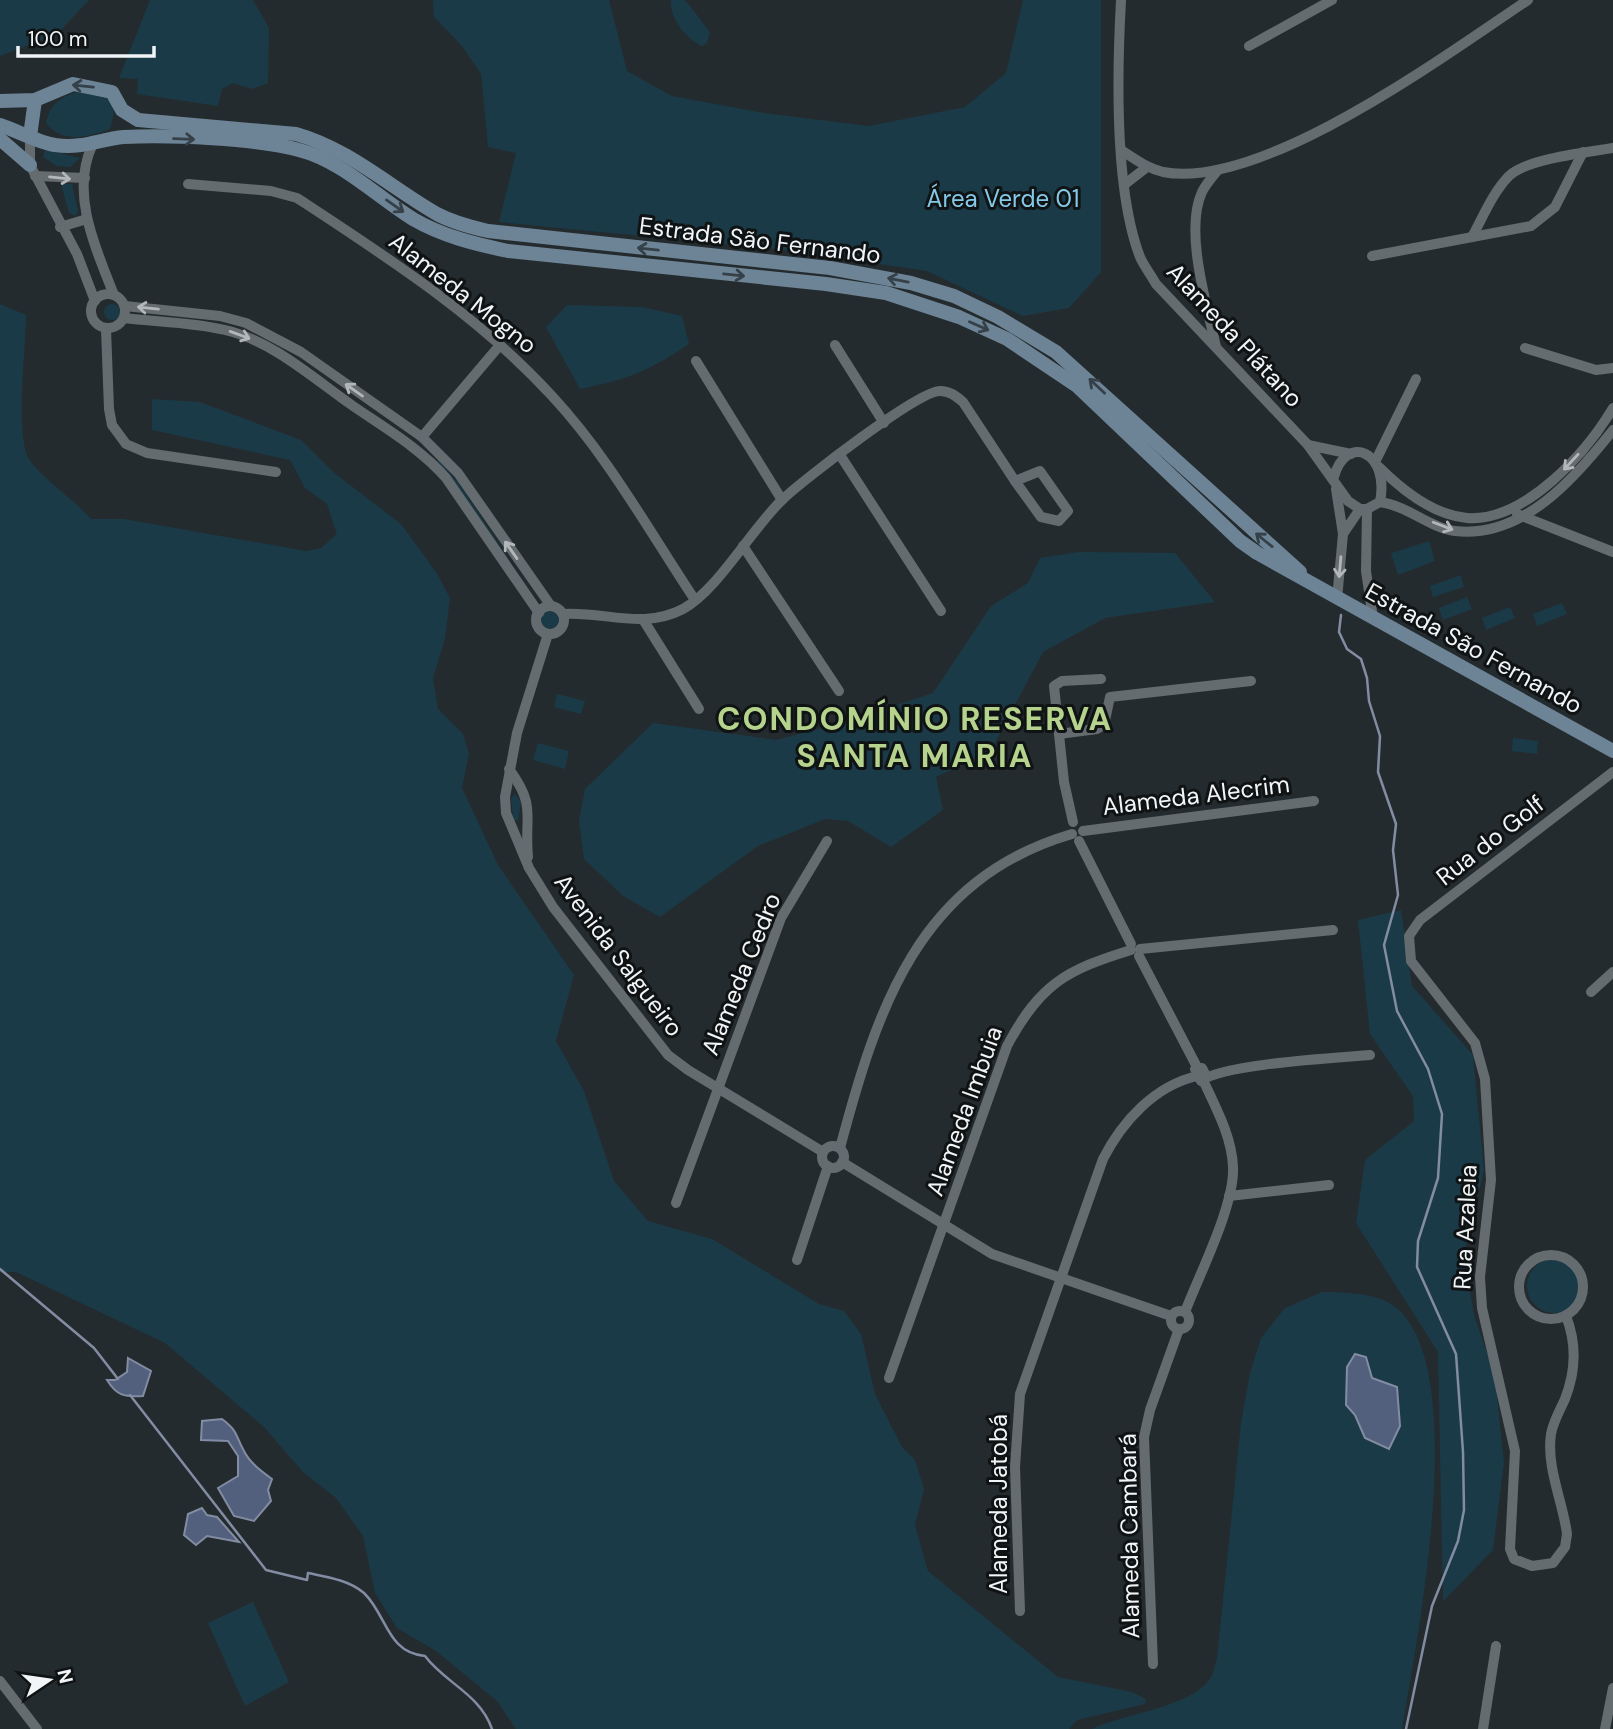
<svg xmlns="http://www.w3.org/2000/svg" width="1613" height="1729" viewBox="0 0 1613 1729" font-family="'DM Sans',sans-serif">
	<rect width="100%" height="100%" fill="#242b2e"/>
	<g fill="#1b3a47">
		<path d="M0,0H89L57,34L0,56Z"/>
		<path d="M150,0H253L269,28L268,83L252,89L233,83L222,89L218,106L137,94L138,79L119,78Z"/>
		<path d="M433,0H609L627,71L672,96L764,113L869,126L965,107L1006,73L1023,0H1101V272L1069,308L1023,316L927,271L785,250L499,222L516,153L488,147L481,74L462,46L434,17Z"/>
		<path d="M671,0H685L710,32L707,43L702,46C686,39 669,18 671,0Z"/>
		<path d="M76,92L95,93L110,99L114,113L110,129C88,137 62,144 46,123C50,105 59,98 76,92Z"/>
		<path d="M45,149L80,158L70,167L57,166L43,157Z"/>
		<path d="M61,184H72L78,212L75,216L69,213Z"/>
		<circle cx="112" cy="312" r="8"/>
		<path d="M0,304L26,315C26,345 15,438 29,459C38,475 76,501 91,519H124L306,551L321,548L337,534L327,504L305,488L290,460L152,430V399L200,402L301,440L333,472L401,524L436,572L450,598L445,639L433,678L438,709L463,734L469,754L462,788L498,865L574,975L556,1041L584,1091L614,1181L648,1221L712,1239L819,1304L844,1311L861,1334L875,1394L902,1447L915,1460L924,1489L915,1525L928,1571L1058,1677L1132,1692L1146,1699L1145,1704L1077,1720L1069,1729H516L497,1701L436,1651L397,1628L375,1593L363,1536L336,1498L303,1472L264,1427L165,1343L16,1272H0Z"/>
		<path d="M567,305L642,307L682,316L689,344C647,372 629,379 580,389L546,327Z"/>
		<path d="M439,460L459,484L529,590L457,486L437,462Z"/>
		<path d="M1429,541L1435,561L1398,575L1391,553Z"/>
		<path d="M1079,552L1175,553L1215,602L1105,618L1043,652L990,752L936,777L943,810L891,847L848,821L825,819L758,846L660,917L623,896L584,859L579,821L585,789L653,723L776,740L845,722L933,693L991,606L1028,583L1040,558Z"/>
		<path d="M1461,575L1464,587L1433,597L1430,586Z"/>
		<path d="M1467,597L1472,609L1443,620L1439,608Z"/>
		<path d="M1562,603L1567,614L1537,626L1533,614Z"/>
		<path d="M1510,607L1515,618L1486,630L1482,618Z"/>
		<circle cx="550" cy="620" r="9"/>
		<path d="M557,694L585,701L581,714L554,707Z"/>
		<path d="M1513,738L1538,741L1537,754L1512,751Z"/>
		<path d="M538,743L569,751L565,769L533,760Z"/>
		<path d="M515,794L521,802L518,821L513,819L511,798Z"/>
		<path d="M1401,910L1412,986L1473,1055L1484,1170L1464,1254L1474,1315L1495,1377L1504,1463L1493,1550L1443,1601L1438,1352L1356,1223L1365,1160L1414,1121L1413,1096L1370,1034L1358,920Z"/>
		<circle cx="1554" cy="1286" r="27"/>
		<path d="M1322,1292C1344,1292 1381,1293 1398,1309C1470,1375 1417,1639 1402,1729H1092C1125,1713 1189,1708 1210,1679C1214,1673 1215,1664 1217,1658L1241,1423L1250,1373L1261,1338L1285,1308Z"/>
		<path d="M253,1602L289,1682L245,1706L208,1623Z"/>
	</g>
	<g fill="#525f7d" stroke="#828ca2" stroke-width="2">
		<path d="M1355,1354L1366,1357L1372,1378L1397,1387L1400,1426L1389,1449L1365,1438L1355,1415L1346,1405L1347,1367Z"/>
		<path d="M128,1358L151,1371L143,1396C124,1397 117,1396 107,1380H115L127,1372Z"/>
		<path d="M222,1419C239,1432 235,1435 244,1451C250,1463 261,1471 272,1479L268,1490L271,1501L254,1521L234,1516L218,1488L238,1476V1456L228,1441L201,1440L202,1421Z"/>
		<path d="M202,1508L207,1515L217,1517L239,1542L207,1536L196,1545L184,1535L188,1514Z"/>
	</g>
	<g fill="none" stroke-linecap="round" stroke-linejoin="round">
		<g stroke="#828ca2" stroke-width="2.5">
			<path d="M1341,615L1339,632L1347,649L1361,659L1367,678L1369,701L1380,736L1378,772L1396,824L1393,850L1398,895L1384,945L1397,1011L1428,1069L1442,1114L1438,1178L1418,1241L1417,1267L1456,1354L1463,1452L1464,1510L1458,1541L1432,1606L1406,1729"/>
			<path d="M0,1269L94,1348L118,1379"/>
			<path d="M130,1395L266,1570L307,1580L308,1573C327,1577 349,1580 364,1593C387,1615 387,1653 425,1656C445,1683 480,1694 492,1729"/>
		</g>
		<g stroke="#646c70" stroke-width="10">
			<path d="M1121,0C1117,73 1114,189 1140,257C1144,266 1151,275 1156,284L1308,445L1348,501L1360,509H1367L1380,502C1390,451 1346,433 1334,477"/>
			<path d="M1249,46L1332,0"/>
			<path d="M30,136V165L77,254L95,301"/>
			<path d="M92,146C70,194 96,249 114,295"/>
			<path d="M1121,150C1135,159 1147,168 1163,172C1262,191 1447,54 1528,0"/>
			<path d="M35,176L85,178"/>
			<path d="M188,184L271,191L297,198C387,257 479,316 552,396C608,456 649,531 695,600"/>
			<path d="M1125,184L1147,167"/>
			<path d="M60,227L87,219"/>
			<path d="M1472,237C1483,217 1493,192 1509,176C1526,159 1588,152 1613,148"/>
			<path d="M1372,256L1531,226L1555,207L1583,152"/>
			<circle cx="108" cy="311" r="17"/>
			<path d="M125,306L220,316L246,323L301,352L422,437L458,473L551,606"/>
			<path d="M124,318C157,322 193,322 225,330C273,341 314,379 353,406C385,428 421,449 446,478L539,613"/>
			<path d="M106,329L109,409L112,425L126,444L147,453L276,472"/>
			<path d="M835,345L884,423"/>
			<path d="M1216,347C1207,305 1184,231 1202,192C1206,184 1213,176 1218,170"/>
			<path d="M1525,348L1596,370L1613,368"/>
			<path d="M696,361L782,500"/>
			<path d="M422,437L500,345"/>
			<path d="M1308,445L1351,454"/>
			<path d="M840,455L941,611"/>
			<path d="M1376,460L1416,379"/>
			<path d="M1379,467C1402,490 1433,515 1467,518C1525,522 1586,453 1613,408"/>
			<path d="M1040,471L1068,511L1059,521L1041,517L1015,481Z"/>
			<path d="M1336,489L1343,534L1337,599"/>
			<path d="M1380,502C1408,506 1430,528 1455,531C1523,539 1576,477 1613,430"/>
			<path d="M1367,509L1366,571L1373,618"/>
			<path d="M1517,514L1613,552"/>
			<path d="M1343,534L1360,509"/>
			<path d="M743,546L839,691"/>
			<circle cx="550" cy="620" r="14"/>
			<path d="M563,614C604,611 643,630 683,609C718,590 752,528 783,499C803,480 918,391 940,391C950,391 956,396 963,402L1015,481"/>
			<path d="M644,621L699,709"/>
			<path d="M548,634L517,733L505,797L506,813L529,868L553,907L668,1055L688,1070L823,1152"/>
			<path d="M1059,734L1097,729L1104,725L1110,697L1251,681"/>
			<path d="M509,769C537,807 524,815 528,857"/>
			<path d="M1073,822L1064,782L1054,686L1062,681L1101,679"/>
			<path d="M1083,831L1314,801"/>
			<path d="M1079,841L1131,944"/>
			<path d="M1140,949L1333,930"/>
			<path d="M1139,956L1197,1067"/>
			<path d="M1591,992L1613,972"/>
			<path d="M1206,1076L1202,1068L1195,1069L1201,1081C1222,1064 1336,1058 1370,1055"/>
			<circle cx="833" cy="1157" r="11"/>
			<path d="M840,1148C877,1009 918,879 1072,834"/>
			<path d="M842,1162L992,1254L1171,1316"/>
			<path d="M1229,1196L1329,1185"/>
			<path d="M676,1203L781,918L827,841"/>
			<circle cx="1551" cy="1287" r="32"/>
			<path d="M797,1260L828,1166"/>
			<circle cx="1180" cy="1320" r="9"/>
			<path d="M1185,1312C1199,1275 1235,1205 1233,1167C1232,1137 1216,1108 1203,1080"/>
			<path d="M1566,1316C1577,1344 1576,1371 1565,1399C1560,1410 1553,1422 1551,1434C1546,1467 1563,1502 1567,1534L1565,1547L1553,1563L1532,1566L1514,1559L1510,1549L1515,1451L1482,1308L1480,1277L1491,1180L1485,1079L1475,1043L1411,961L1409,936L1420,920L1613,772"/>
			<path d="M889,1378L1007,1046C1040,984 1066,970 1131,950"/>
			<path d="M1020,1611L1015,1467L1020,1394L1103,1159C1122,1122 1154,1086 1197,1076"/>
			<path d="M1153,1664L1144,1437L1150,1410L1179,1329"/>
			<path d="M0,1681L37,1729"/>
			<path d="M1483,1729L1496,1646"/>
			<path d="M1605,1729L1613,1688"/>
		</g>
		<g stroke="#6d8496" stroke-width="14">
			<path d="M0,101L35,100L73,84L112,92L122,110L138,120L296,134C349,149 390,187 437,214C452,222 470,227 488,231L830,268L911,283L954,296L998,317L1056,352L1300,572"/>
			<path d="M0,125C18,131 37,142 55,145C84,149 99,139 124,137C169,135 256,138 299,150C342,161 376,196 413,219C442,236 475,244 508,251L826,284L886,293L959,317L1007,339L1077,386L1240,541L1257,553L1613,751"/>
			<path d="M30,136L35,100"/>
			<path d="M0,139L30,165"/>
		</g>
	</g>
	<defs><path id="oneway-shaft" d="M-6 0H5M1.5-3L5.5 0L1.5 3" fill="none" stroke-width="1.6" stroke-linecap="round" stroke-linejoin="round" transform="scale(1.75)"/></defs>
	<g stroke="#354048">
		<use href="#oneway-shaft" transform="translate(83 86) rotate(-174)"/>
		<use href="#oneway-shaft" transform="translate(184 139) rotate(2)"/>
		<use href="#oneway-shaft" transform="translate(395 206) rotate(35)"/>
		<use href="#oneway-shaft" transform="translate(648 249) rotate(-174)"/>
		<use href="#oneway-shaft" transform="translate(734 275) rotate(6)"/>
		<use href="#oneway-shaft" transform="translate(898 280) rotate(-169)"/>
		<use href="#oneway-shaft" transform="translate(979 326) rotate(24)"/>
		<use href="#oneway-shaft" transform="translate(1097 386) rotate(-137)"/>
		<use href="#oneway-shaft" transform="translate(1264 540) rotate(-141)"/>
	</g>
	<g stroke="#b2b7ba">
		<use href="#oneway-shaft" transform="translate(60 178) rotate(6)"/>
		<use href="#oneway-shaft" transform="translate(148 308) rotate(-174)"/>
		<use href="#oneway-shaft" transform="translate(240 335) rotate(20)"/>
		<use href="#oneway-shaft" transform="translate(354 390) rotate(-145)"/>
		<use href="#oneway-shaft" transform="translate(1571 462) rotate(133)"/>
		<use href="#oneway-shaft" transform="translate(1443 526) rotate(21)"/>
		<use href="#oneway-shaft" transform="translate(511 550) rotate(-125)"/>
		<use href="#oneway-shaft" transform="translate(1340 567) rotate(95)"/>
	</g>
	<g text-anchor="middle" dominant-baseline="central" stroke-width="6" stroke-linejoin="round" paint-order="stroke">
		<g font-size="24" fill="#84cae8" stroke="#101314">
			<text x="1003" y="198">Área Verde 01</text>
		</g>
		<g font-size="24" fill="#f1f5f7" stroke="#101314">
			<text transform="translate(760 240) rotate(7)">Estrada São Fernando</text>
			<text transform="translate(463 293) rotate(38)">Alameda Mogno</text>
			<text transform="translate(1235 335) rotate(47)">Alameda Plátano</text>
			<text transform="translate(1474 648) rotate(29)">Estrada São Fernando</text>
			<text transform="translate(1196 795) rotate(-7)">Alameda Alecrim</text>
			<text transform="translate(1490 840) rotate(-38)">Rua do Golf</text>
			<text transform="translate(619 955) rotate(53)">Avenida Salgueiro</text>
			<text transform="translate(741 974) rotate(-68)">Alameda Cedro</text>
			<text transform="translate(964 1111) rotate(-70)">Alameda Imbuia</text>
			<text transform="translate(1465 1227) rotate(-87)">Rua Azaleia</text>
			<text transform="translate(998 1504) rotate(-90)">Alameda Jatobá</text>
			<text transform="translate(1129 1536) rotate(-91)">Alameda Cambará</text>
		</g>
		<g font-size="32" font-weight="bold" letter-spacing="2" fill="#b5d38c" stroke="#101314">
			<text x="915" y="719">CONDOMÍNIO RESERVA<tspan x="915" dy="37">SANTA MARIA</tspan></text>
		</g>
	</g>
	<g transform="translate(49 1680) rotate(77)" stroke="#101314" stroke-width="5" paint-order="stroke">
	<path d="M0-5L12 26L0 18L-12 26Z" fill="#f1f5f7"/>
	<text y="-10" font-size="19" font-weight="bold" text-anchor="middle" fill="#f1f5f7">N</text>
	</g>
	<path d="M18 46v10h136v-10" fill="none" stroke="#f1f5f7" stroke-width="3.5"/>
	<text x="28" y="46" font-size="21" fill="#f1f5f7" stroke="#101314" stroke-width="5" paint-order="stroke">100 m</text>
</svg>
